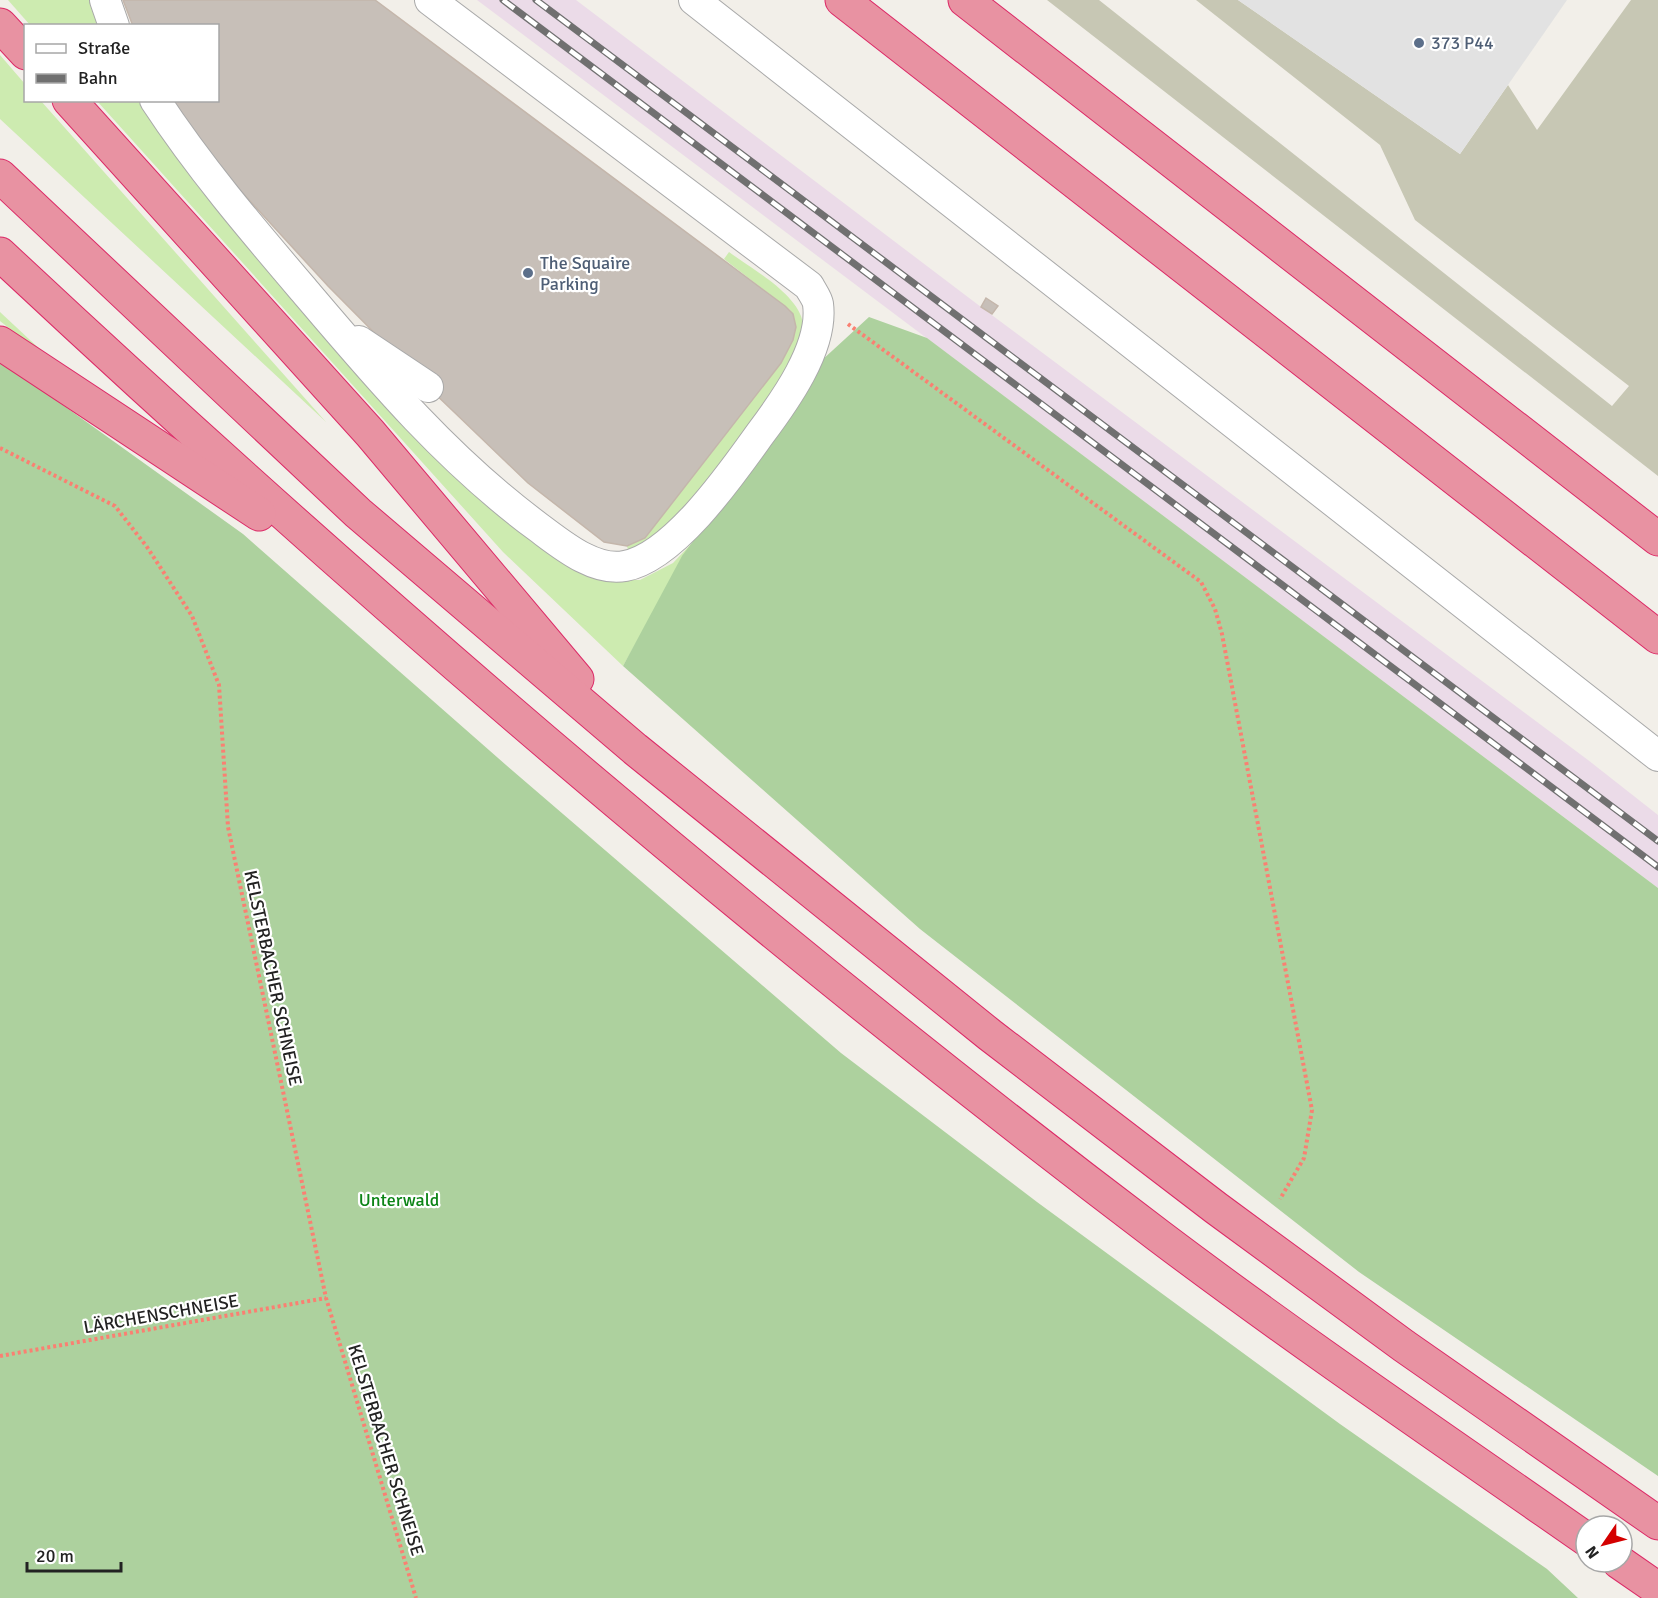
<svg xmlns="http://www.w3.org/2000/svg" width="1658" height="1598" viewBox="0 0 1658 1598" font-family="Signika,sans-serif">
	<rect width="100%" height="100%" fill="#f2efe9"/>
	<path fill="#ebdbe8" d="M477,0H576L981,307L1588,760L1658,815V888Z"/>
	<path fill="#c7c7b4" d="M1047,0H1099L1612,406L1629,386L1415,220L1380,145L1196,0H1238L1460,154L1508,85L1537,130L1631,0H1658V476Z"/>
	<g fill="#cdebb0">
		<path d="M8,0H89L102,25H30Z"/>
		<path d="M0,55L25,84L26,100L41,101L326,422L0,119Z"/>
		<path d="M97,101H142L195,183L301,311L440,457L601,580H640L673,563L692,543L623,666L503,552Z"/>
		<path d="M729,252C752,269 798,294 803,323C810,365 686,517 649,541C643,545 635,547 628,550L627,546L645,538L781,363C790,346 802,329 790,310L724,259Z"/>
		<path d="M0,312L61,369L0,321Z"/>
	</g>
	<g fill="#add19e">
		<path d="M869,317L927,338L1658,888V1476L1359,1272L920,929L623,666L682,556L800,398L821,361Z"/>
		<path d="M0,360L243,534L506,765L841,1053L1037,1202L1340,1424L1547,1569L1578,1598H0Z"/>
	</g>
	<path fill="#e2e2e2" d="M1238,0H1567L1460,154Z"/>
	<g fill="#c7bfb8" stroke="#c4b6ab" stroke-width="1.5">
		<path d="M123,0H375L785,306L793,314L796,327L793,340L781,363L645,538L627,546L604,542L528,483L428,387L328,286L227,176L172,100H218V26H133Z"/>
		<path d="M986,298L998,306L992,314L981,307Z"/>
	</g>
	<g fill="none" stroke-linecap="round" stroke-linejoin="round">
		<g stroke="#a9a9a9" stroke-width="32">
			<g id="minor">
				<path d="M105,0L114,26"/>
				<path d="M694,0L1658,756"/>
				<path d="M155,100C199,167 250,227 302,288C375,374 446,459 538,527C561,544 594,572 625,566C674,557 732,473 760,434C784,402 824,347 818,304C817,298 812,292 809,286L430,0"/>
				<path d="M359,341L428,387"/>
			</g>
		</g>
		<g stroke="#dc2a67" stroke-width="35">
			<g id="highway">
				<path d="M842,0L1658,637"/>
				<path d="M965,0L1658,539"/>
				<path d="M0,25L26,53"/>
				<path d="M69,100L370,433L577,679"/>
				<path d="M0,176L358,513L635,749L990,1035L1216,1208L1404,1346L1658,1523"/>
				<path d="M0,254C370,600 755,930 1159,1236C1298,1341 1443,1439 1586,1539"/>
				<path d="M0,343L259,514"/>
				<path d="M1619,1562L1658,1589"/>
			</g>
		</g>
		<g stroke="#fa8072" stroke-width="4" stroke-dasharray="3 3" stroke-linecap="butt">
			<path d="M848,324L1201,582L1215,609L1222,634L1312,1110L1304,1158L1280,1199"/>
			<path d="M0,448L115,506L147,547L192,616L219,685L228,827L326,1298L416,1598"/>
			<path d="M0,1356L326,1298"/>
		</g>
		<use href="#minor" stroke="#fff" stroke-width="30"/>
		<use href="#highway" stroke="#e892a2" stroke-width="33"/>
		<g stroke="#707070" stroke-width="7">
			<g id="rail">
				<path d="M503,0L1658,867"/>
				<path d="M536,0L1658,841"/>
			</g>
		</g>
		<use href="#rail" stroke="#fff" stroke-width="4.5" stroke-dasharray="14" stroke-linecap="butt"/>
	</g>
	<g fill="#5c6f8a" stroke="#fff" stroke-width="2">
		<circle cx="1419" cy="43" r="6"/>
		<circle cx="528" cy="273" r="6"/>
	</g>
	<g text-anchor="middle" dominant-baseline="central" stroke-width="4.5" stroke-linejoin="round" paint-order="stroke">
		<g font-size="18" fill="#4e5e75" stroke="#fff" text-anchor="start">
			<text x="1431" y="43">373 P44</text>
			<text x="540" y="263">The Squaire<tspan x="540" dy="21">Parking</tspan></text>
		</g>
		<g font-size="18" fill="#222" stroke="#fff">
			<text transform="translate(273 978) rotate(78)">KELSTERBACHER SCHNEISE</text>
			<text transform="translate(161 1314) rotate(-10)">LÄRCHENSCHNEISE</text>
			<text transform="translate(386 1450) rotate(73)">KELSTERBACHER SCHNEISE</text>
		</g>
		<g font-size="18" fill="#0c8416" stroke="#fff">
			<text x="399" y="1200">Unterwald</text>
		</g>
	</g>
	<rect x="24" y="24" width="195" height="78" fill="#ffffff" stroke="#a7a7a7" stroke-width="1.5"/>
	<rect x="36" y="44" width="30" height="9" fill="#ffffff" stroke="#a7a7a7" stroke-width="1.5"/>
	<text x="78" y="54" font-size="18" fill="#222222">Straße</text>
	<rect x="36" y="74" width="30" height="9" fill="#707070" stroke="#a7a7a7" stroke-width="1.5"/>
	<text x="78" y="84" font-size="18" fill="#222222">Bahn</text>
	<g transform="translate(1604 1544) rotate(235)"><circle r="28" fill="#ffffff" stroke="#a7a7a7" stroke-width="1.5"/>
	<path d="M0-4.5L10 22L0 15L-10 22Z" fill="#d40000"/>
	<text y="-9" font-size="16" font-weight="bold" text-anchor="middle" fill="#222222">N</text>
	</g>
	<path d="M27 1562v9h94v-9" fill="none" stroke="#222222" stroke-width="3"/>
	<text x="36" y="1562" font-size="18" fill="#222222" stroke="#ffffff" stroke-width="4.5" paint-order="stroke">20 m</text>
</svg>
